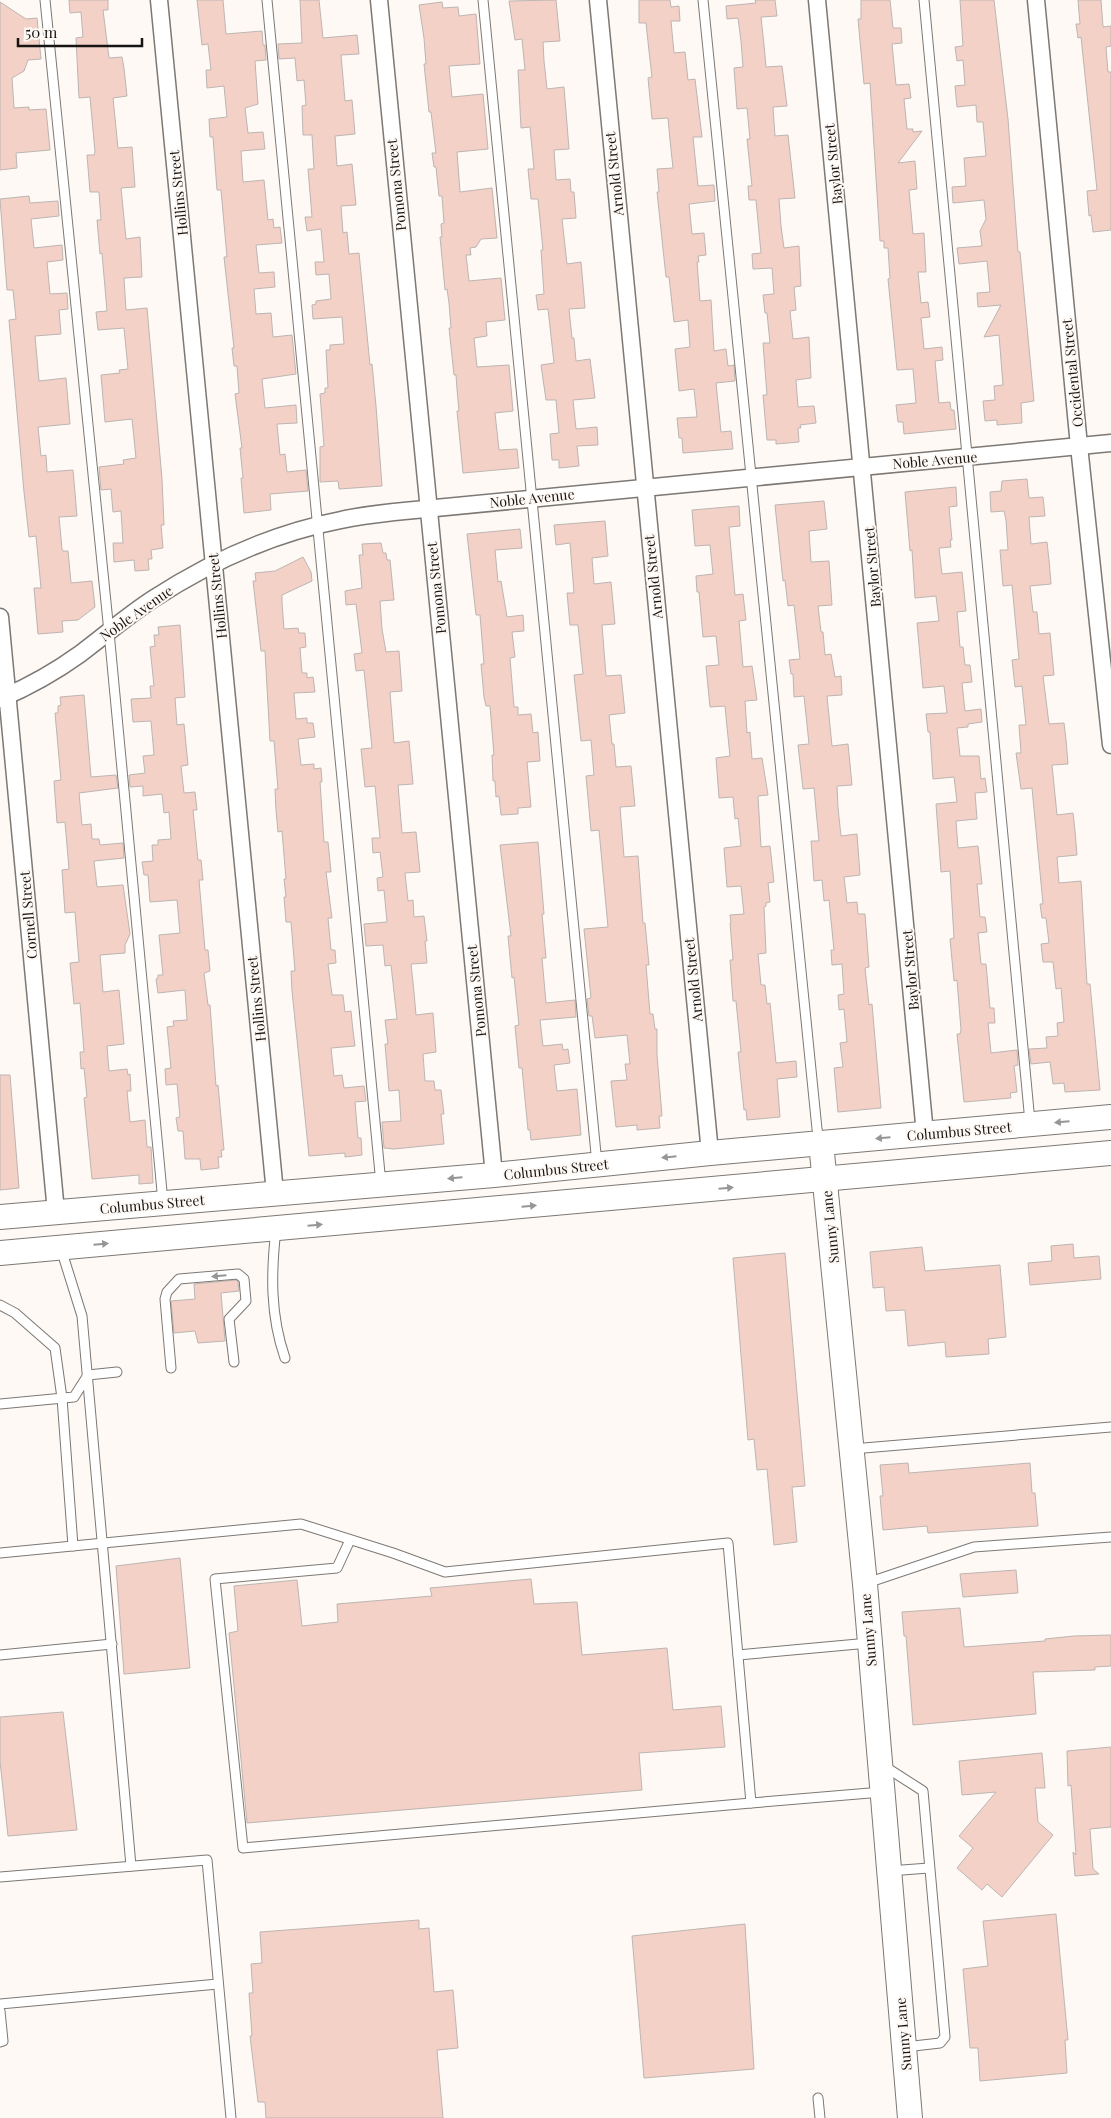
<svg xmlns="http://www.w3.org/2000/svg" width="1111" height="2118" viewBox="0 0 1111 2118" font-family="'Playfair Display',serif">
	<rect width="100%" height="100%" fill="#fef9f5"/>
	<g fill="#f4d1c6" stroke="#bdb5b3">
		<path d="M69,0H108V10H103L109,58L122,57L124,68L127,96L113,98L118,148L132,147L135,187L121,188L126,239L140,237L142,277L124,278L126,310L147,308L162,479L164,525H161L163,548L151,550L152,559H148L149,570L135,571L134,560L114,562L113,543H123L121,511L113,512L111,489L101,490L99,467L124,464L123,460L136,458L132,419L105,422L101,375L120,373L119,370L128,369L124,328L98,330L96,312L107,311L102,253L100,254L97,220H101L99,192H90L87,155H94L95,152L90,97L79,98L76,38L83,37L81,12L70,13Z"/>
		<path d="M197,0H223L226,34L262,31L263,45H265L266,60L255,61L258,104L245,108L248,133L263,132L265,149L241,151L243,182L264,180L268,220L273,219L274,228L280,227L282,243L256,245L259,273L274,272L275,287L254,289L256,314L271,313L273,337L292,335L296,374L262,379L265,408L296,405L297,423L277,424L280,455L285,454L287,472L306,470L308,491L270,494L271,510L244,513L241,478H243L240,448H242L235,394L239,393L237,366H234L232,348H234L224,257H227L221,190H217L213,137H210L209,119L227,117L224,86L207,88L206,70H211L208,44L202,45Z"/>
		<path d="M300,0H319L323,38L357,35L359,54L341,55L345,101L352,100L355,134L335,136L337,166L352,164L356,205L341,206L343,233L347,232L349,254L359,253L370,365L372,364L376,406L382,486L339,489L338,481L320,482V447L324,446L320,394L325,393V388H328L326,350H330V345L344,344L342,317L313,319L312,305L316,304V301L331,299L329,274L316,275L315,262H324L321,229L307,231L305,217H312L308,169H314L312,135H303L302,106L306,105L304,80L297,81L295,58L279,59L278,44L302,43Z"/>
		<path d="M556,0L560,41L543,42L544,61L547,89L564,87L569,149L554,150L556,180L570,179L571,192H574L576,218L562,219L567,264L581,262L585,308L569,309L572,338H574L576,361L590,359L595,398L573,400L576,429L597,427L598,445L577,446L579,466L559,468V460H552L550,434L559,433L556,400H546L541,365L554,363L548,309L538,310L536,295L544,294L541,250H543L538,199H531L528,169H534L530,127L521,128L518,70H525L522,39L515,40L509,1Z"/>
		<path d="M639,0H670L671,7L679,6L680,21H671L674,53L685,52L688,80L695,79L702,137H693L698,186L714,185L715,201L689,204L692,234L704,233L706,255L698,256L699,262H697L700,301L711,300L714,351L726,349L728,366L734,365L735,381L716,383L721,432L731,431L733,449L683,453L682,438H679L677,418L697,417L694,389L679,391L675,349L690,347L688,320L674,322L669,277H666L657,192H659L657,169L673,168L670,140L668,118L652,119L648,78L652,77L649,51L646,23H639Z"/>
		<path d="M755,0H775L777,16L761,17L764,45L766,67L782,66L787,106L773,107L775,136L788,135L795,198L779,199L781,226L784,248L799,246L801,286L794,287L796,310L790,311L793,339L809,337L811,378L796,380L798,407L814,406L816,423L800,425L801,428H798L799,442L776,444V440H767L763,395H767L763,343H770L767,313H765L763,295L774,294L772,268L753,269L752,254L761,253L756,200H749L748,186H752L747,139H750L747,108L737,109L734,68L743,67L741,41L738,18L727,19L726,6L756,3Z"/>
		<path d="M861,0H890L893,28H901L902,43L892,44L896,85L909,84L911,98L904,99L907,129H913V132L922,131L898,163L915,161L917,189L909,190L913,234L924,233L926,272H918L921,303L928,302L930,317L921,318L924,349L942,347L943,360L935,361L939,403L950,402L951,410H954L956,429L904,434L903,422H898L896,405L916,403L913,369L897,370L888,279L890,278L888,248H884V241H880L870,83L864,84L858,19H861Z"/>
		<path d="M960,0H994L1008,119L1018,252H1020L1034,401L1021,403L1022,423L997,425V420L985,421L983,401L995,400L994,386L1003,385L999,335L984,337L1001,305L978,307L977,293L990,292L987,261L959,264L957,248L982,246L980,231L986,219L984,200L953,203L952,187L966,186L964,158L986,156L983,122H977L976,105L957,107L955,86L965,85L963,60L957,61L955,47L963,46Z"/>
		<path d="M1078,0H1101L1103,27L1111,26V46L1106,47L1108,72H1111V230L1093,232L1091,215L1089,216L1087,191L1097,190L1081,37L1078,38L1076,24H1080Z"/>
		<path d="M0,2L26,19L37,18L41,59L28,60L24,71L12,78L14,108L29,107V110L46,109L50,150L16,153L17,168L0,170Z"/>
		<path d="M442,2L443,8L458,7L459,16L476,14L480,64L449,66L452,97L483,94L488,149L457,152L458,165L460,192L492,188L497,238L481,239L476,247L470,248L471,255H466L469,281L501,278L505,320L486,322L487,336L474,338L477,367L509,365L513,411L495,413L499,450L517,449L519,468L463,473L457,411H459L457,389L456,375H454L449,328H451L449,303L447,289L445,290L440,237H442L441,224L444,223L442,196H439L436,167H434L432,153H436L431,112H429L424,64H426L424,38L419,5Z"/>
		<path d="M29,196L30,203L58,201L59,216L31,219L34,248L62,245L63,260L47,262L50,294L67,293L68,309L59,310L61,334L35,336L39,381L66,378L70,424L38,427L41,456L46,455L47,472L73,470L77,516L59,517L62,549L63,551H68L71,583L92,581L95,607L78,620L62,621L63,632L38,634L34,588H41L36,536L29,537L24,492L9,320L16,319L13,290H7L0,199Z"/>
		<path d="M1027,479L1029,498L1043,497L1045,516L1029,517L1031,544L1047,542L1049,560L1051,584L1030,586L1033,612H1037L1039,634L1050,633L1054,675L1043,676L1049,724L1064,723L1066,740L1068,764L1052,765L1057,815L1073,813L1075,831L1077,855L1057,857L1059,883L1081,881L1087,984H1090L1100,1090L1065,1092L1064,1083L1053,1084L1050,1062L1031,1064L1029,1049L1047,1048L1046,1037L1058,1036L1057,1023L1064,1022L1061,988L1056,989L1053,962H1043L1041,944L1049,943L1046,918H1042L1040,904H1043L1032,788L1021,789L1016,753H1021L1019,725H1026L1022,686L1015,687L1012,660L1019,659L1012,585L1003,586L1000,550H1008L1006,520L1004,511L991,512L990,492L1001,491L1002,481Z"/>
		<path d="M956,487L957,506L949,507L952,540H950L951,547L939,548L942,574L962,572L966,611L957,612L960,647H963L965,665H970L972,682L962,683L965,711L981,709L982,722L968,724V727L957,728L960,756H979L981,779L985,778L987,792L975,793L977,819L956,821L958,848L978,846L982,884H977L980,917H985L987,932L978,933L981,964H986L990,1008H994L995,1023H988L991,1053L1017,1050L1018,1065L1014,1066L1017,1092L1010,1093L1011,1098L964,1102L957,1034H960L961,1030L957,980L954,981L950,939L954,938L950,871L941,872L936,804L957,802L954,777L933,779L930,732H928L926,714L947,713L944,686L923,688L917,623L939,621L936,596L915,598L912,550L910,551L905,492Z"/>
		<path d="M824,501L827,529L809,531L811,562L829,561L832,605L818,606L821,632H823L825,655L831,654L835,677L841,676L842,695L827,696L832,746L848,744L852,785L837,786L838,808L841,836L857,834L860,875L844,877L847,903L857,902L858,914H865L869,967L865,968L869,1005L872,1004L881,1108L838,1112L834,1068L843,1067L840,1043L847,1042L844,1009L839,1010L838,995L844,994L842,964L832,965L831,950H834L829,900L824,901L822,880L814,881L811,841H819L816,810L814,788L803,789L798,745L809,744L804,696L794,697L793,674H791L789,660L800,659L794,605L788,606L785,580L783,581L775,505Z"/>
		<path d="M739,506L740,526L729,527L735,595L743,594L746,620L739,621L743,667L752,666L757,700L745,701L747,733L750,732L752,759L762,758L768,795L758,796L761,847L770,846L774,882L768,883L770,902L766,903V906L764,907L766,953L758,954L761,985H765L767,1004L770,1003L776,1063L796,1061L797,1077L777,1079L780,1117L747,1120L746,1109L744,1110L738,1052H741L736,1001H733L730,960H733L730,923H731L730,915L744,914L741,886L727,887L724,848L741,846L738,818L735,819L733,797L719,798L716,758L730,756L727,727L725,706L710,707L706,666L719,665L716,636L703,637L699,592H697L696,576L713,574L710,545L695,546L692,510Z"/>
		<path d="M605,521L608,556L592,558L594,584L611,582L615,624L602,625L606,676L621,675L625,713L609,715L612,744H614L616,767L631,766L635,806L620,807L624,857L638,856L643,923H645L649,965H646L650,1014H653L655,1029H657V1055L662,1116H659L660,1128L637,1130V1125L616,1127L611,1081L627,1080L625,1064H630L627,1035L595,1038L592,1016H589L587,999L591,998L584,929L608,927L599,830L591,831L586,776L594,775L591,740L581,741L574,675L583,674L578,625H570L567,593H574L570,543L556,545L554,525Z"/>
		<path d="M520,529L522,548L495,550L498,582L501,581L507,617L523,615L524,631L512,632L515,657L510,658L514,707H518V715L531,714L533,733L538,732L540,761L527,762L531,807L518,808V814L501,815L499,796L496,797L495,781H493L492,755H494L490,706H486L484,697L481,664H484L480,615H476L467,534Z"/>
		<path d="M381,543L383,553H386L387,560H390L394,600L380,601L382,629L386,652L399,651L402,691L390,692L394,743L409,741L413,784L398,785L402,833L416,832L420,872L405,873L408,901L413,900L414,917L424,916L427,941H425L427,963L411,964L414,992L416,1015L433,1013L436,1052L423,1054L425,1081H434L435,1090H441L444,1114H441L444,1144L394,1149L384,1148L382,1122L401,1121L399,1090L389,1091L385,1044H388L385,1020L397,1019L391,965L385,966L383,945L366,946L364,924L387,922L384,890L378,891L377,878L383,877L380,852L373,853L372,838H380L375,786L365,787L361,749L372,748L364,670L356,671L354,654L362,653L356,604L346,605L345,591L362,588L359,555H363L362,544Z"/>
		<path d="M303,557L311,572L312,581L282,595V603L284,629L298,628L299,633H305L306,647L300,648L302,673H307V678L313,677L315,692L294,693L296,719L307,718V723H313L315,737L298,739L301,765L314,764V769L321,768L322,782H320L324,842H328L331,872H326L332,918H328L331,950H335L336,963L328,964L332,995H343L345,1012L351,1011L353,1031L355,1046L331,1048L334,1076L342,1075L344,1088L364,1086L366,1101L355,1102L358,1138H361L362,1155L345,1157V1153L309,1156L292,991L291,971H295L291,922H286L284,897H286L284,879H286L282,831L278,832L276,810L275,789H278L274,741H270L265,651H261L253,581H256L255,573L275,571Z"/>
		<path d="M180,625L185,697L175,698L177,725L184,724L188,765L181,766L184,793L195,792L197,810H193L198,860H201L203,880H199L205,950H208L210,971L204,973L208,1005H210L216,1086L218,1085L224,1150H221L222,1157H218L219,1168L201,1170L200,1159H185L183,1131H178L176,1118L180,1117L177,1084L166,1085L165,1069L171,1068L167,1027L174,1026L173,1021L187,1020L185,990L158,993L156,979L158,978V975H163L159,935L180,933L177,900L150,902L148,875H144L142,862L153,861L152,845H158V840L171,839L169,812L164,813L162,794L143,796V786L130,787L129,775L145,773L143,756L154,755L151,721L133,722L131,699L151,698L150,686H154L150,647L155,646L154,635H159L158,627Z"/>
		<path d="M84,695L91,777L116,775L118,788L79,793L82,825L91,824L92,839H99L100,845L123,843L124,858L94,861L97,887L123,885L130,934L125,945V953L100,955L103,992L119,990L124,1044L107,1046L109,1071L127,1069L128,1075L130,1074L131,1091H127L130,1122L145,1120L147,1147H151L153,1183L139,1184V1175L92,1179L84,1098L87,1097L84,1068L81,1069L80,1052H84L80,1003L74,1004L70,963L79,962L75,912L65,913L62,870L69,869L65,822L57,823L54,781L61,780L55,713H58V706L61,705L60,697Z"/>
		<path d="M538,842L544,914H542L546,958H542L546,1003L575,1000L576,1017L540,1020L543,1046L562,1044L563,1050L568,1049L570,1063L554,1065L557,1091L577,1089L581,1135L531,1140L530,1130H528L522,1068H519L515,1026L519,1025L514,977L512,978L508,936H511L500,845Z"/>
		<path d="M0,1075H10L19,1188L0,1190Z"/>
		<path d="M1073,1244L1074,1258L1099,1256L1101,1279L1030,1285L1028,1263L1052,1261L1051,1246Z"/>
		<path d="M922,1247L925,1271L1000,1265L1006,1337L988,1339L989,1354L946,1357L945,1342L908,1346L905,1310L886,1311L884,1287L873,1288L870,1252Z"/>
		<path d="M785,1253L805,1486L792,1487L797,1542L774,1545L767,1469L757,1470L754,1439L748,1440L733,1258Z"/>
		<path d="M236,1280L238,1282L239,1291L221,1293L225,1341L198,1343L195,1331L174,1333L171,1301L195,1299L194,1284Z"/>
		<path d="M908,1463L909,1473L1030,1463L1032,1493H1035L1038,1526L928,1533L927,1526L883,1530L880,1496H883L880,1465Z"/>
		<path d="M180,1558L190,1668L124,1674L116,1566Z"/>
		<path d="M1016,1570L1018,1593L963,1597L960,1574Z"/>
		<path d="M531,1579L534,1604L577,1602L582,1655L667,1648L673,1710L721,1706L725,1747L639,1753L642,1790L247,1823L229,1633L238,1631L234,1586L297,1580L302,1626L338,1622L337,1604L432,1596L430,1588Z"/>
		<path d="M960,1608L964,1647L1045,1641V1639L1074,1636L1111,1635V1666L1095,1667V1670L1033,1672L1036,1714L913,1725L906,1636H904L902,1612Z"/>
		<path d="M63,1712L77,1830L8,1836L0,1761V1717Z"/>
		<path d="M1111,1747V1827L1090,1829L1093,1869L1099,1874L1075,1876L1073,1852L1076,1855L1071,1785L1068,1786L1067,1751Z"/>
		<path d="M1042,1753L1045,1788H1035L1038,1822L1053,1835L1002,1897L987,1884L982,1890L957,1868L973,1848L959,1836L996,1792L962,1795L959,1761Z"/>
		<path d="M1056,1914L1068,2040H1065L1067,2073L980,2081L978,2048H970L963,1969L988,1966L983,1921Z"/>
		<path d="M419,1920V1929L429,1928L434,1992L453,1990L458,2048L437,2050L443,2118H266L265,2102H258L250,2036H252L249,1993H253L251,1964L262,1963L260,1932Z"/>
		<path d="M745,1924L754,2069L644,2078L632,1936Z"/>
	</g>
	<g fill="none" stroke-linecap="round" stroke-linejoin="round">
		<g stroke="#7d7873" stroke-width="11">
			<g id="lane">
				<path d="M45,0L109,632L163,1202"/>
				<path d="M267,0L381,1184"/>
				<path d="M483,0L597,1164"/>
				<path d="M703,0L817,1129L820,1141"/>
				<path d="M924,0L1030,1122"/>
				<path d="M276,1229C271,1273 270,1315 285,1358"/>
				<path d="M61,1249L82,1316L131,1866"/>
				<path d="M0,1305L15,1313L55,1348L62,1398L73,1546"/>
				<path d="M171,1368L165,1299L167,1292L179,1279L238,1274L244,1279L246,1301L229,1319L234,1362"/>
				<path d="M0,1404L74,1397L88,1375L117,1372"/>
				<path d="M852,1449L1111,1427"/>
				<path d="M350,1540L337,1568L215,1579L243,1848L751,1803"/>
				<path d="M0,1553L301,1524L393,1553L445,1572L728,1543L751,1803L882,1792"/>
				<path d="M867,1583L974,1547L1111,1537"/>
				<path d="M0,1655L112,1644"/>
				<path d="M738,1655L869,1643"/>
				<path d="M884,1766L923,1791L945,2037L940,2043L905,2047"/>
				<path d="M889,1871L929,1868"/>
				<path d="M0,1877L207,1860L231,2118"/>
				<path d="M0,2004L218,1984"/>
				<path d="M0,2011L3,2041L0,2042"/>
				<path d="M818,2098L820,2118"/>
			</g>
		</g>
		<g stroke="#7d7873" stroke-width="19">
			<g id="street">
				<path d="M159,0L275,1193"/>
				<path d="M379,0L494,1175"/>
				<path d="M598,0L710,1153"/>
				<path d="M817,0L925,1134"/>
				<path d="M1036,0L1079,446L1111,745"/>
				<path d="M0,617L56,1212"/>
				<path d="M0,699C28,687 55,672 80,654C104,636 127,616 153,599C210,562 274,533 341,520C359,516 376,514 394,512L1111,443"/>
			</g>
		</g>
		<g stroke="#7d7873" stroke-width="26">
			<g id="secondary">
				<path d="M821,1143L865,1584L910,2118"/>
				<path d="M0,1217L494,1175L710,1153L1111,1117"/>
				<path d="M0,1253L1111,1153"/>
			</g>
		</g>
		<use href="#lane" stroke="#fff" stroke-width="9"/>
		<use href="#street" stroke="#fff" stroke-width="16"/>
		<use href="#secondary" stroke="#fff" stroke-width="24"/>
	</g>
	<defs><path id="oneway-solid" d="M-6-.8H1V-3.2L6.5 0L1 3.2V.8H-6Z" transform="scale(1.25)"/></defs>
	<g fill="#979695">
		<use href="#oneway-solid" transform="translate(1062 1122) rotate(175)"/>
		<use href="#oneway-solid" transform="translate(883 1138) rotate(175)"/>
		<use href="#oneway-solid" transform="translate(669 1157) rotate(174)"/>
		<use href="#oneway-solid" transform="translate(455 1178) rotate(175)"/>
		<use href="#oneway-solid" transform="translate(726 1188) rotate(-5)"/>
		<use href="#oneway-solid" transform="translate(529 1206) rotate(-5)"/>
		<use href="#oneway-solid" transform="translate(315 1225) rotate(-5)"/>
		<use href="#oneway-solid" transform="translate(101 1244) rotate(-5)"/>
		<use href="#oneway-solid" transform="translate(219 1276) rotate(175)"/>
	</g>
	<g text-anchor="middle" dominant-baseline="central" stroke-width="4" stroke-linejoin="round" paint-order="stroke">
		<g font-size="14" fill="#171514" stroke="#fef9f5">
			<text transform="translate(833 164) rotate(-96)">Baylor Street</text>
			<text transform="translate(614 174) rotate(-96)">Arnold Street</text>
			<text transform="translate(396 185) rotate(-96)">Pomona Street</text>
			<text transform="translate(178 193) rotate(-96)">Hollins Street</text>
			<text transform="translate(1072 373) rotate(-96)">Occidental Street</text>
			<text transform="translate(935 460) rotate(-5)">Noble Avenue</text>
			<text transform="translate(532 498) rotate(-6)">Noble Avenue</text>
			<text transform="translate(872 567) rotate(-95)">Baylor Street</text>
			<text transform="translate(653 577) rotate(-96)">Arnold Street</text>
			<text transform="translate(436 588) rotate(-96)">Pomona Street</text>
			<text transform="translate(217 596) rotate(-96)">Hollins Street</text>
			<text transform="translate(136 613) rotate(-35)">Noble Avenue</text>
			<text transform="translate(28 915) rotate(-95)">Cornell Street</text>
			<text transform="translate(910 970) rotate(-95)">Baylor Street</text>
			<text transform="translate(693 980) rotate(-96)">Arnold Street</text>
			<text transform="translate(476 991) rotate(-96)">Pomona Street</text>
			<text transform="translate(256 999) rotate(-96)">Hollins Street</text>
			<text transform="translate(959 1131) rotate(-5)">Columbus Street</text>
			<text transform="translate(556 1169) rotate(-6)">Columbus Street</text>
			<text transform="translate(152 1204) rotate(-5)">Columbus Street</text>
			<text transform="translate(830 1227) rotate(-96)">Sunny Lane</text>
			<text transform="translate(868 1630) rotate(-95)">Sunny Lane</text>
			<text transform="translate(903 2034) rotate(-95)">Sunny Lane</text>
		</g>
	</g>
	<path d="M18 38v8h124v-8" fill="none" stroke="#171514" stroke-width="2.5"/>
	<text x="25" y="38" font-size="15" fill="#171514" stroke="#fef9f5" stroke-width="4" paint-order="stroke">50 m</text>
</svg>
